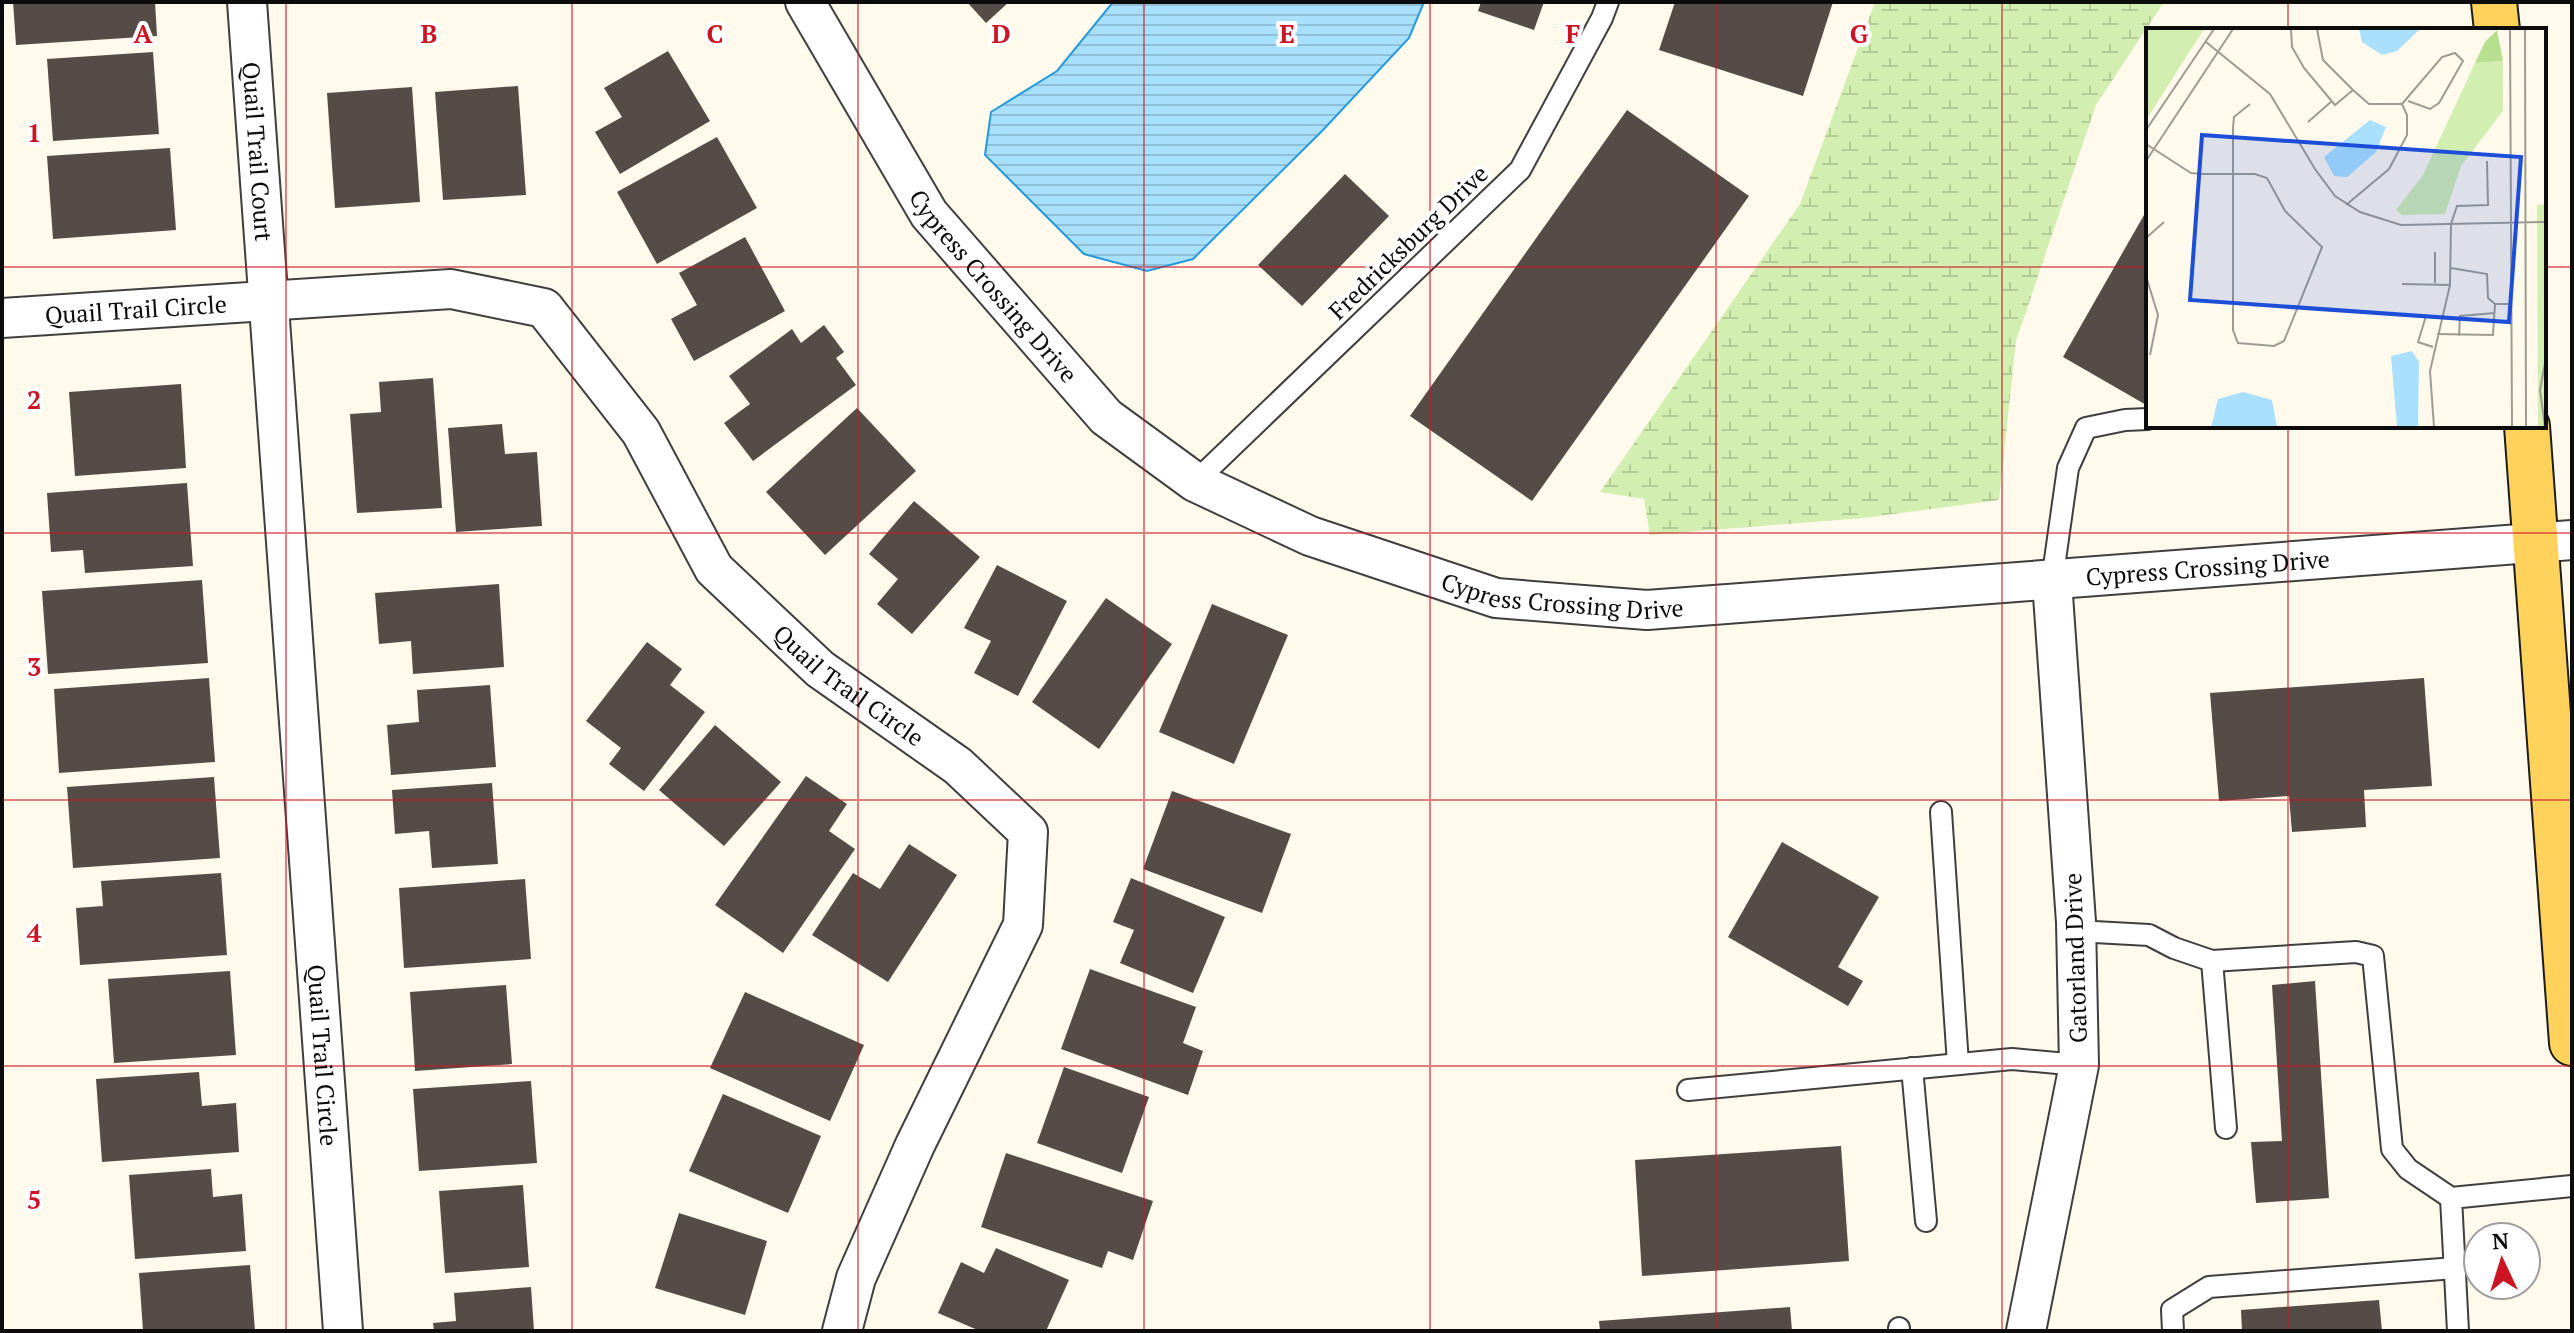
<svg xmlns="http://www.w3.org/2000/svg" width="2574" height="1333" viewBox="0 0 2574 1333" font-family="'PT Serif',serif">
	<defs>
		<pattern id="wetland-marsh" width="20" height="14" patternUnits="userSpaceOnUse" patternTransform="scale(2)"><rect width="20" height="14" fill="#d2eeb0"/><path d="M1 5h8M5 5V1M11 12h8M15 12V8" fill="none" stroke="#b3cb96"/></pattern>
		<pattern id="water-rules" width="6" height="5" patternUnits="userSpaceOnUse" patternTransform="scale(2)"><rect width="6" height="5" fill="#a9e0fd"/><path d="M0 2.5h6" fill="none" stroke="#90bfd8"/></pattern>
	</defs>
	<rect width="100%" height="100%" fill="#fffaeb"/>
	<path fill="url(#wetland-marsh)" d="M1875,2H2164L2096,105L2016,341L1999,500L1863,518L1650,535L1644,499L1600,492L1800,204Z"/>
	<path fill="url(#water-rules)" stroke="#289adc" stroke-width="2" d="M1113,2H1424L1409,38L1323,130L1193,259L1147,271L1084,254L985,155L991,112L1057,71Z"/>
	<g fill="#564c47">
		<path d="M13,2H155L157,36L16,45Z"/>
		<path d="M967,2H1009L986,23Z"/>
		<path d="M1481,2H1544L1534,30L1478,11Z"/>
		<path d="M1675,2H1833L1803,96L1659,50Z"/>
		<path d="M668,51L710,121L620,174L595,132L622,117L604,88Z"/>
		<path d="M153,52L159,134L53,141L47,59Z"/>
		<path d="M518,86L526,195L443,200L435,92Z"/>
		<path d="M412,87L420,202L335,208L327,93Z"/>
		<path d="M1627,110L1749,196L1532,501L1410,416Z"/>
		<path d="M717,137L757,208L657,264L617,192Z"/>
		<path d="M170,148L176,230L53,239L47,156Z"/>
		<path d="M1345,174L1389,216L1302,306L1258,265Z"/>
		<path d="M2148,208V406L2063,357Z"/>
		<path d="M745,237L785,311L694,361L671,319L697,305L679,273Z"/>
		<path d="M824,325L844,352L836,358L856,385L753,461L724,423L750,404L729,376L792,329L801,343Z"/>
		<path d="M433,378L442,508L357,513L350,414L381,412L379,382Z"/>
		<path d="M181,384L186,468L75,476L69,392Z"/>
		<path d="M857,408L916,471L825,555L766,492Z"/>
		<path d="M502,424L505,454L537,452L542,526L456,532L448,428Z"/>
		<path d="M187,483L193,566L85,573L83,550L51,552L47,493Z"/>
		<path d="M914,501L980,557L912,634L877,604L898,579L869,554Z"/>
		<path d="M997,565L1067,601L1018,696L974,673L991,641L964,628Z"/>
		<path d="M202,580L208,663L48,674L42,591Z"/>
		<path d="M499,584L504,667L413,674L411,641L379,644L375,593Z"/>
		<path d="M1106,598L1172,644L1099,749L1032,702Z"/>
		<path d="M1212,604L1288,635L1234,764L1159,732Z"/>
		<path d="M647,642L682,669L670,685L705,712L644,791L609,764L621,748L586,721Z"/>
		<path d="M209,678L215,762L59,773L54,689Z"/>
		<path d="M2424,678L2432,786L2364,790L2366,827L2292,832L2289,796L2219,801L2210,693Z"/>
		<path d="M490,685L496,767L391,775L387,725L419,722L417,690Z"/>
		<path d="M715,725L781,782L724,846L659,790Z"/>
		<path d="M806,776L847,804L829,831L855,849L783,953L715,905Z"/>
		<path d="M214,777L220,858L73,868L67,787Z"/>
		<path d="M492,783L498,864L432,868L429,831L395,834L392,790Z"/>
		<path d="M1172,791L1291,834L1262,913L1143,869Z"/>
		<path d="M1782,842L1879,897L1838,967L1863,981L1848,1006L1728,937Z"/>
		<path d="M909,844L957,875L888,982L812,935L853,873L880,889Z"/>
		<path d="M221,873L227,955L80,965L76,908L103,906L101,881Z"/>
		<path d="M1131,878L1225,917L1193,993L1120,963L1134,930L1113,922Z"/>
		<path d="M525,879L531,959L404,968L399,888Z"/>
		<path d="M1090,969L1196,1007L1183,1043L1203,1051L1188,1095L1061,1049Z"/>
		<path d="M230,971L236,1055L114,1063L108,979Z"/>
		<path d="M2315,981L2329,1198L2256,1203L2251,1142L2282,1141L2272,985Z"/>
		<path d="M506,985L512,1064L415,1071L410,992Z"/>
		<path d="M745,992L864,1045L830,1121L710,1068Z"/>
		<path d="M1064,1067L1149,1097L1122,1173L1037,1143Z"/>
		<path d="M199,1072L202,1106L236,1103L239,1152L102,1162L96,1079Z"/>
		<path d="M531,1081L537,1163L419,1171L413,1089Z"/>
		<path d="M723,1094L821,1136L788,1213L689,1171Z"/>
		<path d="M1841,1146L1849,1261L1642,1276L1635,1160Z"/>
		<path d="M1006,1153L1153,1201L1133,1260L1108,1251L1102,1268L981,1227Z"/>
		<path d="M211,1169L213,1197L242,1194L246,1251L135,1259L129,1175Z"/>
		<path d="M523,1185L529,1267L445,1273L439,1191Z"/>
		<path d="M679,1213L767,1241L745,1315L655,1288Z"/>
		<path d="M996,1248L1069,1280L1046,1331H980L938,1313L961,1262L984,1273Z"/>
		<path d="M250,1265L255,1331H143L139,1273Z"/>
		<path d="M531,1287L534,1331H434L433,1323L456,1321L454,1293Z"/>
		<path d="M2379,1300L2382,1331H2242L2241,1310Z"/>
		<path d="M1790,1307L1792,1331H1600L1599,1321Z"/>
	</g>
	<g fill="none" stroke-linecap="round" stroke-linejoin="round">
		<g stroke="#3f3f3f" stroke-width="24">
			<g id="lane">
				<path d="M1195,482L1520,170L1602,18L1608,2"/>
				<path d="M2052,581L2068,468L2086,428L2125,420L2148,419"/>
				<path d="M1941,812L1958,1064"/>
				<path d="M2076,931L2149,935L2174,948L2212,961L2356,952L2373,956L2392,1149L2408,1169L2451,1198"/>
				<path d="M2212,961L2226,1128"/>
				<path d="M1912,1068L1926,1221"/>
				<path d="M1688,1090L2012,1059L2079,1065"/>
				<path d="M1899,1331V1328"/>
				<path d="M2173,1331L2172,1310L2209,1287L2455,1268"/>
				<path d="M2458,1331L2451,1198L2572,1186"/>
			</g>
		</g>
		<g stroke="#3f3f3f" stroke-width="42">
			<g id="street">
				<path id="s1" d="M247,2L343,1331"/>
				<path id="s2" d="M805,2L929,214L1106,417L1195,482L1310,536L1496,598L1647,610L2572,540"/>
				<path id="s3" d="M2,318L451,289L544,308L641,432L714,569L820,669L958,766L1028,832L1023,925L915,1145L856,1278L842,1331"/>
				<path d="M2026,1331L2079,1065L2076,922L2052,581"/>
			</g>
		</g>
		<g stroke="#1d1d1d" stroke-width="48">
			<g id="primary">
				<path d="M2494,2L2497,30"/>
				<path d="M2527,426L2572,1043"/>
			</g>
		</g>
		<use href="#lane" stroke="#fff" stroke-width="20"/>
		<use href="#street" stroke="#fff" stroke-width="38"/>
		<use href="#primary" stroke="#ffd25b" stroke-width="44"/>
	</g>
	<path fill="none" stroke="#cb1524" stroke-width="2" stroke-opacity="0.55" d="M286,2V1331M572,2V1331M858,2V1331M1144,2V1331M1430,2V1331M1716,2V1331M2002,2V1331M2288,2V30M2,267H2148M2544,267H2572M2288,426V1331M2,533H2572M2,800H2572M2,1066H2572"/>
	<g text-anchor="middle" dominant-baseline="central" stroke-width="8" stroke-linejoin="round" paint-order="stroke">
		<g font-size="24" fill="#0c0c0c" stroke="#fff">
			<text stroke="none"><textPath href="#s1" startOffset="150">Quail Trail Court</textPath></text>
			<text transform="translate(1408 242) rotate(-44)">Fredricksburg Drive</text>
			<text stroke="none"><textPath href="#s2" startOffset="342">Cypress Crossing Drive</textPath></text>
			<text stroke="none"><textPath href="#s3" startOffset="134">Quail Trail Circle</textPath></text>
			<text stroke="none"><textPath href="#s2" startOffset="1662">Cypress Crossing Drive</textPath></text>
			<text stroke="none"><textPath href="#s2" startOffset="1014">Cypress Crossing Drive</textPath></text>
			<text stroke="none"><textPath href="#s3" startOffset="1036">Quail Trail Circle</textPath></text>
			<text transform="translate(2075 958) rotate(-92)">Gatorland Drive</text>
			<text stroke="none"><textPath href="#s1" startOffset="1056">Quail Trail Circle</textPath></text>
		</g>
	</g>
	<g transform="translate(2146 28)">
		<rect width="400" height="400" fill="#fffaeb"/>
		<path d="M0,1H58L0,92Z" fill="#d2eeb0"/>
		<path d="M351,2L357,33L329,35L339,14Z" fill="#b6e08e"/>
		<path d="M357,33V83L315,138L299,186L256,187L250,182L277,147L329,35Z" fill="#d2eeb0"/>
		<path d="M400,176V399H392L391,177Z" fill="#d2eeb0"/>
		<path d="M213,1H274L251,23L236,27L216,14ZM224,92L240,99L230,124L201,149L188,148L178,129ZM266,323L273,334L272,399H251L245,328ZM97,364L126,372L131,399H65L72,371Z" fill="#a9e0fd"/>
		<path fill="none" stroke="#9e9b92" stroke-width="2" d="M145,1L146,19L158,40L189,77L207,62L223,76H256L261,87V107L243,141L200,177M171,1L177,32L207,62M364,1L366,399M379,1L380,399M60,14L124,66L169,141L189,168L214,184L255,197L400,194M256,76L296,29L309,25L317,33L293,75L284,81L262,73M162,94L186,73M0,102L68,1M0,116L45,145L56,146H109L121,150L139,183L176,219L138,313L128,318L92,315L87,302V100L88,89L104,76M0,133L87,1M0,210L18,194M289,224V255M305,240L341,246L342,270L349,276M0,248L12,287L4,327M256,256L304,257M280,288L272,314L287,319M291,306L347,307L349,276H365M313,308L314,288L349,285M288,399L284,343L304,257L305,196L311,178L342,177L341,133M399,399L394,362L400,330"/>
		<path fill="#1d4ed8" fill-opacity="0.15" stroke="#1d4ed8" stroke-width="4" d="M56,107L375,129L363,294L44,272Z"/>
		<rect width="400" height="400" fill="none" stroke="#0c0c0c" stroke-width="4"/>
	</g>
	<g font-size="26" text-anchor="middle" font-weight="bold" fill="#cb1524" stroke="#fff" stroke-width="8" stroke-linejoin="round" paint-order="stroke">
		<text x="143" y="43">A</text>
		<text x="429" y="43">B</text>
		<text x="715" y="43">C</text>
		<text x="1001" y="43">D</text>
		<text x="1287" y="43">E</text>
		<text x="1573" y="43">F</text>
		<text x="1859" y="43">G</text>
		<text x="34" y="142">1</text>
		<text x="34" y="409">2</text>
		<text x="34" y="676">3</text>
		<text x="34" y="942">4</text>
		<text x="34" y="1209">5</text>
	</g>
	<rect width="2574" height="1333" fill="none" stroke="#0c0c0c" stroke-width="8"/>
	<g transform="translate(2502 1261) rotate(356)"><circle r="38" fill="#ffffff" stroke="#9e9e9e" stroke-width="2"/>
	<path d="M0-6L14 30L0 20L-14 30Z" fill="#cb1524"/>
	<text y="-12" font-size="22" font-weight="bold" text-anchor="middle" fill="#0c0c0c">N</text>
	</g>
</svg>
